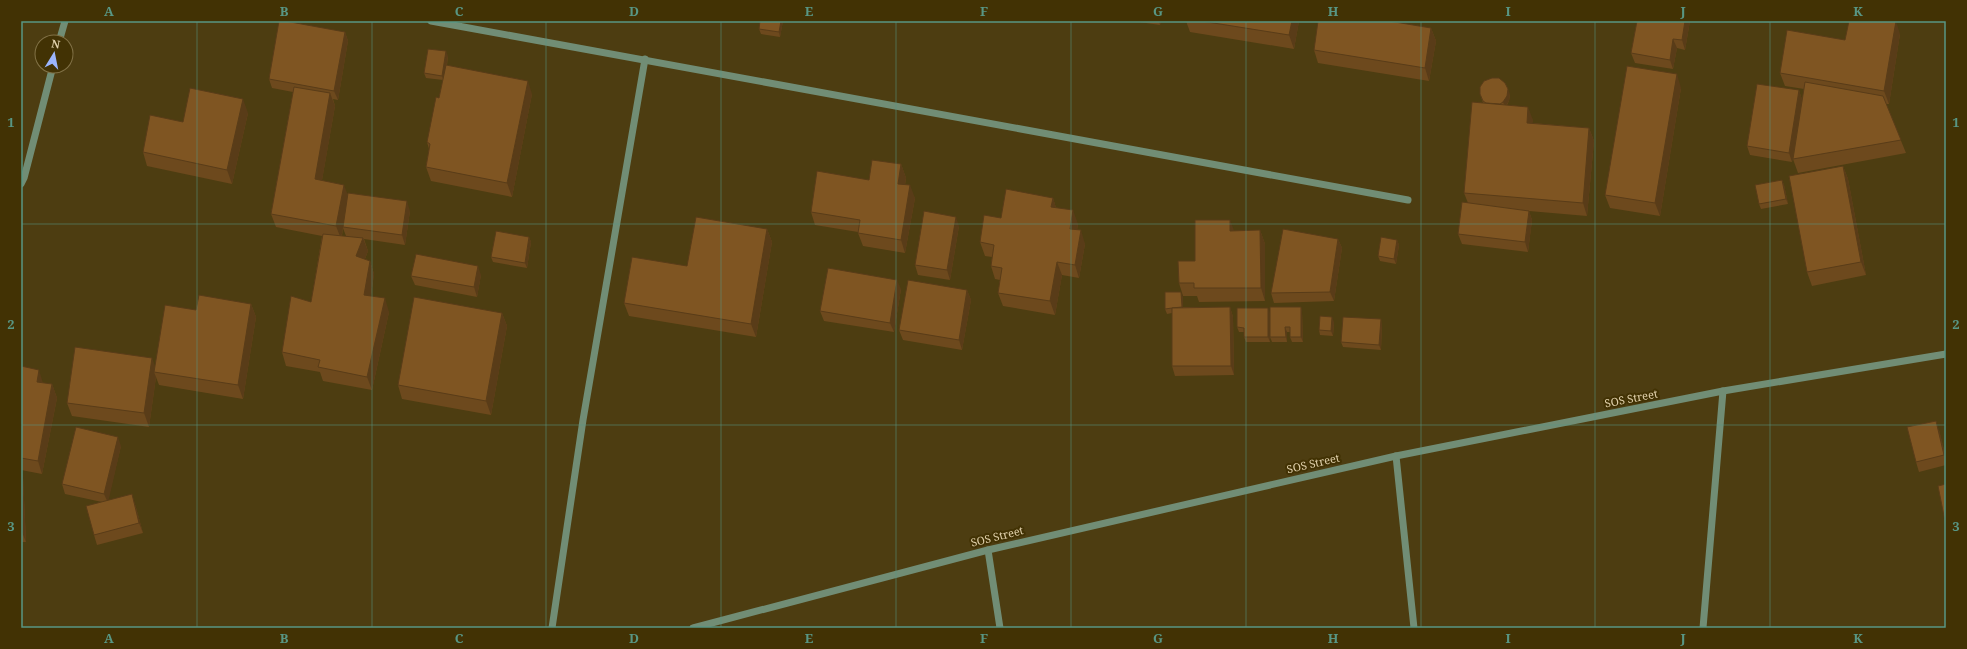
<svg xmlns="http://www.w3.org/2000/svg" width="1967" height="649" viewBox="0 0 1967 649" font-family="'Noto Serif',serif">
	<rect width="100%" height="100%" fill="#4d3d11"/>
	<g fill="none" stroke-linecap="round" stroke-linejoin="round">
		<g stroke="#718d75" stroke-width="7">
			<path d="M431,21L1408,200"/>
			<path d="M59,42L65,21"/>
			<path d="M21,184L24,178L53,66"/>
			<path d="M1396,456L1414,628"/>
			<path d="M988,550L1000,628"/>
			<path d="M552,628L583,420L645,59"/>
			<path d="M693,628L988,550L1396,456L1723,391L1946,354"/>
			<path d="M1703,628L1723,391"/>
		</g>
	</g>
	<g fill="#6d491d" fill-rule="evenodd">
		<path d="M783,21L780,37L761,34L759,29Z"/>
		<path d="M1132,21H1161L1160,25Z"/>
		<path d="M1186,21H1299L1294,49L1190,32Z"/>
		<path d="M1637,21H1690L1685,50L1677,48L1673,69L1635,63L1631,53Z"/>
		<path d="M1431,28L1436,41L1429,81L1318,63L1314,50Z"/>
		<path d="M345,32L348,41L338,100L333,99L335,106L322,180L347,194L410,211L405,245L364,239L368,251L365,259L370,261L374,274L371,296L389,312L372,390L323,381L320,372L286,366L282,352L311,302L322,236L276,227L271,214L293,92L272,88L269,79ZM343,228L346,236H342Z"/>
		<path d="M1900,34L1889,104H1886L1906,153L1798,173L1793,159L1804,89L1785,86L1780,73L1845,40Z"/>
		<path d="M448,56L447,65L532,94L512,197L431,181L426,167L429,149L427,142L439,98L443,80L426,78L424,73Z"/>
		<path d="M1681,88L1660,216L1610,208L1605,195Z"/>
		<path d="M1799,90L1802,100L1792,162L1750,155L1747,146Z"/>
		<path d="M1480,94H1510L1509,101L1507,105L1533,120L1532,123L1589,128L1594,141L1587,216L1529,211L1532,220L1528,252L1462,244L1458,234L1468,203L1464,193L1483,103Z"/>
		<path d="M248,113L232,184L147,166L143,152L183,122Z"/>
		<path d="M901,164L906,178L905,185L915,198L905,253L863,246L858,233V232L815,225L811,212L869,180Z"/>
		<path d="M1843,166L1848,179L1866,275L1812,286L1807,272Z"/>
		<path d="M1782,180L1784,185L1788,204L1761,209L1759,204Z"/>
		<path d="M1053,198L1056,208L1078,224L1077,230L1085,244L1079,278L1062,275L1055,315L1003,306L998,293L1000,280L995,279L991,266L992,257L985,256L980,242L1001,218Z"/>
		<path d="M959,226L950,280L918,275L915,265Z"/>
		<path d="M767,229L772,242L756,337L629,316L624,303L687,266Z"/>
		<path d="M1260,230L1265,244V301L1199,302L1197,296H1183L1179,283L1195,261L1234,231Z"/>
		<path d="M529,237L531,242L527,268L493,262L491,257Z"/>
		<path d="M1338,239L1342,248L1334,301L1274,303L1271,293Z"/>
		<path d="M1397,240L1399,245L1396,264L1380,261L1378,256Z"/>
		<path d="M481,275L477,297L415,285L411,276Z"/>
		<path d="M901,289L894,332L824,321L820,311Z"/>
		<path d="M967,290L971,300L962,350L903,340L899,330Z"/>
		<path d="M1183,297V307H1230L1233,317L1234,375L1175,376L1172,366V313L1167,314L1165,309Z"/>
		<path d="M251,304L256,317L243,399L159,385L156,377L149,427L72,416L67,403L155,366L196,310Z"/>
		<path d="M1301,307L1302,312L1303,342H1292L1290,337V332H1287V342H1272L1270,337V342H1246L1244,337V332H1239L1237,327L1270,313Z"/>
		<path d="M502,313L507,326L491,415L402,399L398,385Z"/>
		<path d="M1334,322L1333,336L1320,335L1319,330Z"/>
		<path d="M1382,324L1381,350L1343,347L1341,342Z"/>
		<path d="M21,366L43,383L52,384L57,398L42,474L21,470L23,477L26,542H21Z"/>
		<path d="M1939,430L1946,458V465L1919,472L1916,462Z"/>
		<path d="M121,446L108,500L135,504L143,533L97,545L94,535L102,502L65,494L62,484Z"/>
	</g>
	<g fill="#593c18">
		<path d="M781,21H783L780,37L779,32Z"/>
		<path d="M1159,21H1161L1160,25Z"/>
		<path d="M1292,21H1299L1294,49L1289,35Z"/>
		<path d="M1685,21H1690L1685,50L1682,40Z"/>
		<path d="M1896,21L1900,34L1889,104L1884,91Z"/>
		<path d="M1431,28L1436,41L1429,81L1425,68Z"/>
		<path d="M345,32L348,41L338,100L334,91Z"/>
		<path d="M1673,39L1677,48L1673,69L1670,60Z"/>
		<path d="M446,51L448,56L444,81L442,76Z"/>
		<path d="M1677,74L1681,88L1660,216L1655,203Z"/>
		<path d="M528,81L532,94L512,197L507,183Z"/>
		<path d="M1508,89L1510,94L1509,101L1505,107L1503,102Z"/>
		<path d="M1799,90L1802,100L1792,162L1789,153Z"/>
		<path d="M330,93L335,106L320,192L315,179Z"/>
		<path d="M243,99L248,113L232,184L227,170Z"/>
		<path d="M1528,107L1533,120L1531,136L1527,123Z"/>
		<path d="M1589,128L1594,141L1587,216L1583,203Z"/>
		<path d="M901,164L906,178L903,197L898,184Z"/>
		<path d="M1843,166L1848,179L1866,275L1861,262Z"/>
		<path d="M1782,180L1784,185L1788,204L1786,199Z"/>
		<path d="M344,185L349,198L343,227V228L341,239L336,226Z"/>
		<path d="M910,185L915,198L905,253L901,240Z"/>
		<path d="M1053,198L1057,211L1051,207Z"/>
		<path d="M407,201L410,211L405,245L402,235Z"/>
		<path d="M1073,210L1078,224L1075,242L1070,229Z"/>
		<path d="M1529,211L1532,220L1528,252L1525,242Z"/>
		<path d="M956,217L959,226L950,280L947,270Z"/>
		<path d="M1230,220L1235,233L1230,231Z"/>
		<path d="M767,229L772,242L756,337L751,324Z"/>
		<path d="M1081,230L1085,244L1079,278L1075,265Z"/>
		<path d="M1260,230L1265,244V301L1261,288Z"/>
		<path d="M529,237L531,242L527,268L525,263Z"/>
		<path d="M363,238L368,251L361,269L356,256Z"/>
		<path d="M1338,239L1342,248L1334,301L1330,292Z"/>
		<path d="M1397,240L1399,245L1396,264L1394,259Z"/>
		<path d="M370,261L374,274L369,308L364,295Z"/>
		<path d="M1057,262L1062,275L1055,315L1050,301Z"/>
		<path d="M478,266L481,275L477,297L474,287Z"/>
		<path d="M897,280L901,289L894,332L890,323Z"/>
		<path d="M967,290L971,300L962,350L959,340Z"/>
		<path d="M1181,292L1183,297V313L1182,308Z"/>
		<path d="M385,298L389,312L372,390L367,377Z"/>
		<path d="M251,304L256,317L243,399L238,385Z"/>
		<path d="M1230,307L1233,317L1234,375L1231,366Z"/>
		<path d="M1301,307L1302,312L1303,342L1301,337Z"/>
		<path d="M1268,308L1270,313V342L1268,337Z"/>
		<path d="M502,313L507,326L491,415L486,401Z"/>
		<path d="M1332,317L1334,322L1333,336L1331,331Z"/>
		<path d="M1381,319L1382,324L1381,350L1379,345Z"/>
		<path d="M1285,327L1287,332V342L1286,337Z"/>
		<path d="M152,358L157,371L154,372L156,377L149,427L144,413Z"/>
		<path d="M39,370L43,383L37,382Z"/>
		<path d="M52,384L57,398L42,474L38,461Z"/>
		<path d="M1936,421L1939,430L1946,458V460Z"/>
		<path d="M118,437L121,446L108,503L104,494Z"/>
		<path d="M21,470L23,477L26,542L21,530Z"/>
		<path d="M132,494L135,504L143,533L139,523Z"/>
	</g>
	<g fill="#7f5522" stroke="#593c18">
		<path d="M279,21H285L345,32L334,91L269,79Z"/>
		<path d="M760,21H781L779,32L759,29Z"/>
		<path d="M1201,21H1292L1289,35Z"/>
		<path d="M1318,21H1389L1431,28L1425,68L1314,50Z"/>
		<path d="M1637,21H1685L1682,40L1673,39L1670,60L1631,53Z"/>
		<path d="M1849,21H1896L1884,91L1780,73L1787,30L1845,40Z"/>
		<path d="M428,49L446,51L442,76L424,73Z"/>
		<path d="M446,65L528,81L507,183L426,167L430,144L427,142L436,97L439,98Z"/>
		<path d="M1627,66L1677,74L1655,203L1605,195Z"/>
		<path d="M1492,78H1499L1505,83L1508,89L1507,96L1503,102L1500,104L1486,103L1483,101L1480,94V87L1484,81Z"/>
		<path d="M1805,82L1883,96L1901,140L1793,159Z"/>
		<path d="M1757,84L1799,90L1789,153L1747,146Z"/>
		<path d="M294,87L330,93L315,179L344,185L336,226L271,214Z"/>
		<path d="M190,88L243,99L227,170L143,152L150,115L183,122Z"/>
		<path d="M1472,102L1528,107L1527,123L1589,128L1583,203L1464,193Z"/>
		<path d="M872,160L901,164L898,184L910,185L901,240L858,233L860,220L811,212L817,171L869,180Z"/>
		<path d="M1843,166L1861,262L1807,272L1789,176Z"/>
		<path d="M1782,180L1786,199L1759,204L1755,185Z"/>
		<path d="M1006,189L1053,198L1051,207L1073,210L1070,229L1081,230L1075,265L1057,262L1050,301L998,293L1002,268L991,266L994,245L980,242L984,215L1001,218Z"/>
		<path d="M348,193L407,201L402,235L343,227Z"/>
		<path d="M1462,202L1529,211L1525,242L1458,234Z"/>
		<path d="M924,211L956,217L947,270L915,265Z"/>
		<path d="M696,217L767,229L751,324L624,303L632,257L687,266Z"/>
		<path d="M1195,220H1230V231L1260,230L1261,288H1194V283H1179L1178,261H1195Z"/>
		<path d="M1283,229L1338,239L1330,292L1271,293Z"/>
		<path d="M496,231L529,237L525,263L491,257Z"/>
		<path d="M323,234L363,238L356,256L370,261L364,295L385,298L367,377L318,367L320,360L282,352L291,296L311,302Z"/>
		<path d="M1381,237L1397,240L1394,259L1378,256Z"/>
		<path d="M416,254L478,266L474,287L411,276Z"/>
		<path d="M828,268L897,280L890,323L820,311Z"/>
		<path d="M908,280L967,290L959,340L899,330Z"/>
		<path d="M1165,292H1181L1182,307L1172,308L1165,309Z"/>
		<path d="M199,295L251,304L238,385L154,372L165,305L196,310Z"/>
		<path d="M414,297L502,313L486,401L398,385Z"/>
		<path d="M1230,307L1231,366H1172V308Z"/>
		<path d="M1270,307H1301V337H1290V327H1285L1286,337H1270Z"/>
		<path d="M1237,308H1268V337H1244V328L1237,327Z"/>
		<path d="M1320,316L1332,317L1331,331L1319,330Z"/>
		<path d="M1343,317L1381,319L1379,345L1341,342Z"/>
		<path d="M75,347L152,358L144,413L67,403Z"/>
		<path d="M21,366L39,370L37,382L52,384L38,461L21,458Z"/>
		<path d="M1936,421L1944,455L1916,462L1907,427Z"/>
		<path d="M76,427L118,437L104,494L62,484Z"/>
		<path d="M1946,484V526L1938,486Z"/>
		<path d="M132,494L139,523L94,535L86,506Z"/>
	</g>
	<path fill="none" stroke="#589684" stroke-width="1" stroke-opacity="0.55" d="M197,21V628M372,21V628M546,21V628M721,21V628M896,21V628M1071,21V628M1246,21V628M1421,21V628M1595,21V628M1770,21V628M21,224H1946M21,425H1946"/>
	<g text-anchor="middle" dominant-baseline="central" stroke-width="4" stroke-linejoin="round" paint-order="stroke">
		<g font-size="11" fill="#e1d1ac" stroke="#423204">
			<text transform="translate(1631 398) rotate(-11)">SOS Street</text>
			<text transform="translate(1313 463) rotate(-13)">SOS Street</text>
			<text transform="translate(997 536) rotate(-14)">SOS Street</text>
		</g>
	</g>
	<rect width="1967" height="649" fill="none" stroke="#423204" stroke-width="44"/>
	<g transform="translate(54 54) rotate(10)"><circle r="19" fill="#423204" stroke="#827247"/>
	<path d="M0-3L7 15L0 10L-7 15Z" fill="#9bb5fd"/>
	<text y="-6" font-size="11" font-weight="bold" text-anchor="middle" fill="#e1d1ac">N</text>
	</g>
	<rect x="22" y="22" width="1923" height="605" fill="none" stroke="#589684" stroke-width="1.5"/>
	<g font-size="13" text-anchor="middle" font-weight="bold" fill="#589684">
		<text x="109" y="16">A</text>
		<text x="284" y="16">B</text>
		<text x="459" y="16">C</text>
		<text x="634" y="16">D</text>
		<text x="809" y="16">E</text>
		<text x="984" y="16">F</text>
		<text x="1158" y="16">G</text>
		<text x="1333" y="16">H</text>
		<text x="1508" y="16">I</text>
		<text x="1683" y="16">J</text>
		<text x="1858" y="16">K</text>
		<text x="11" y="127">1</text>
		<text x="1956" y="127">1</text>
		<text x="11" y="329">2</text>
		<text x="1956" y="329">2</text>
		<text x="11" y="531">3</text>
		<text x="1956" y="531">3</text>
		<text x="109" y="643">A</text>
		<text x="284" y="643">B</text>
		<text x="459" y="643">C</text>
		<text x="634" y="643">D</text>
		<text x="809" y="643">E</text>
		<text x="984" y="643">F</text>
		<text x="1158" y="643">G</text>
		<text x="1333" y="643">H</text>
		<text x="1508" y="643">I</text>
		<text x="1683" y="643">J</text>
		<text x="1858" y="643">K</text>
	</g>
</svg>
